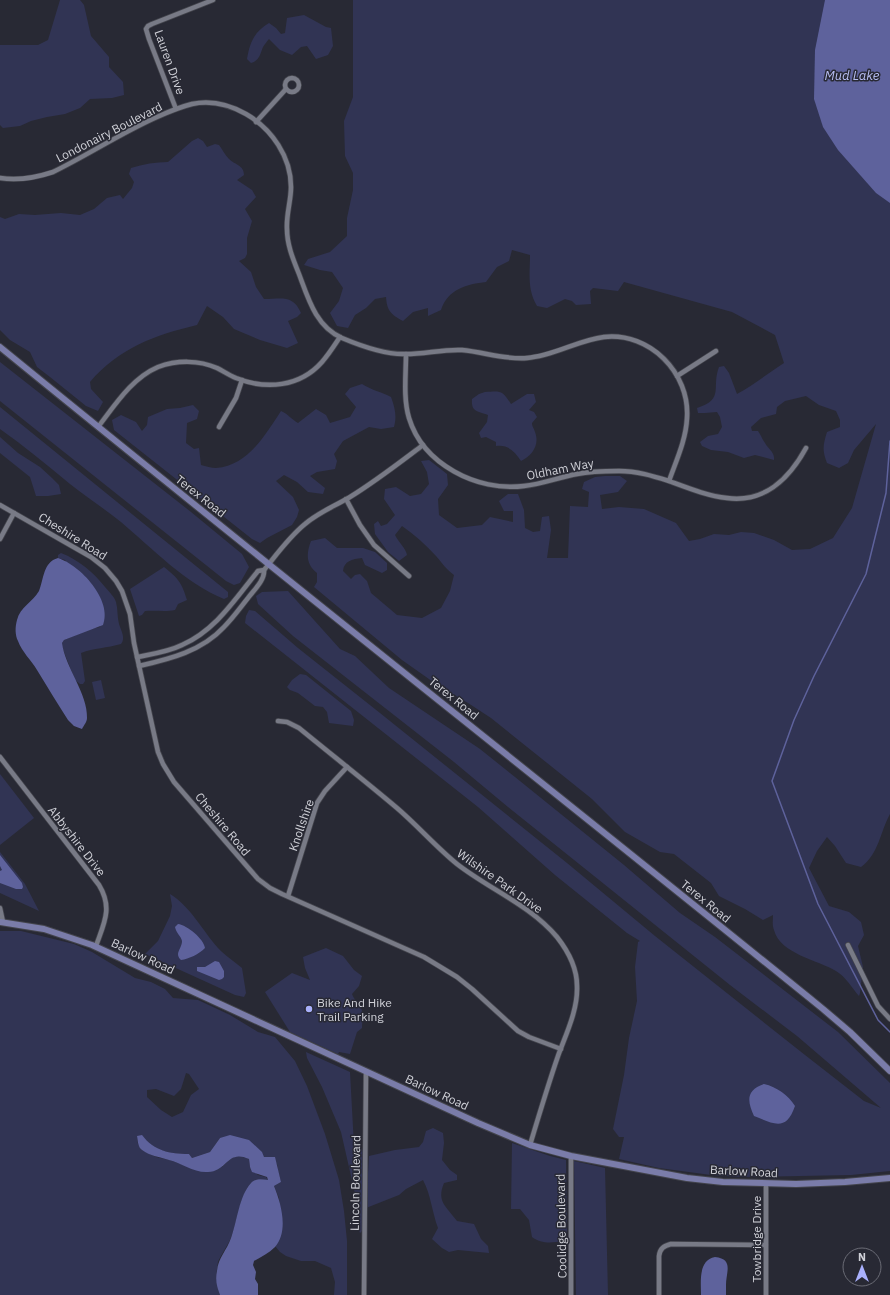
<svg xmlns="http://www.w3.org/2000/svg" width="890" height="1295" viewBox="0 0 890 1295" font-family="'IBM Plex Sans',sans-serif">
	<rect width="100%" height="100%" fill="#282934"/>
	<g fill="#313454" fill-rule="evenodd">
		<path d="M60,0H80L84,5L91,36L109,57V67L123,82L124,95L112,98L90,99L80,108L65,114L47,117L31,121L20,126L3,128L0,125V45H38L48,40Z"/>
		<path d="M353,0H890V814C880,832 879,854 861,867L846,863L835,846L827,837L817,851L809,868L829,906L849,912L861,922L864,935L858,946L863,967L860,993L859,996C852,988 846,977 836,971C818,960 780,954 774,930C772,925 773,920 773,915L763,920L745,909L719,896L711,883L674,854L660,852L625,832L592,799L491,718L468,703L436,684L402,660L314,587L317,582V573C306,564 306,554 311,541L325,538L337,548H363L375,552L387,563V570L382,573L365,565L362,558C352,559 344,561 343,571L351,579L355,575L360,574L367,581L371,593L397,615L422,618L441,608L450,591L454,575C446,569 442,563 436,556C426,545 415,535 402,526L395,535C398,542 406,548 407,555L399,561L388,552L375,534L374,524L378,521L381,526L387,524L395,515L384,499L385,489L396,487L410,496L421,494L429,484L427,472L421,461L429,460L447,474L448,485L438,499L439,515L457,528L482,525L490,517L513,522V511H504L499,501L508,494H518L524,510L525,528L533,532L540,531L542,517L549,516L551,530L547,558H568L570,506L588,507L589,492L582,489L584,482L595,477L605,476H620L627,481L618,492L600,495L602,509L619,507L644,509L676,523L689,541L700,539L714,534L729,535L741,532L754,533L774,540L792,550L810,549L833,538L852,508L876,424L854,450L848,463L839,468L827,463C822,450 823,445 827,432L840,427V420L836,411L819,405L806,396L785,401L777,407L776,414L761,418L751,427L752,431H758C761,435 762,439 765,443C768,449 775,452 774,460L755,455L744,458L728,452L711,450L702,446L700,442L708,436L718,434L722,427L720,417L717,412L705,413H698L697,408C725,399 711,388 719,367L724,366L729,373L737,394C754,385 768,373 784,363L775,335L732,312L624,282L618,291L593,288L590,291L591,304L576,305L572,301L565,299L547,308L537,306C527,289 530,274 530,255L512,250L509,261L497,267L486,282C467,284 448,289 441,310L428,316V308L413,312L403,321C390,314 387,310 386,297L375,299L366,308L355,315L348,328L337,326L330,313L339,301L343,288L332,272L320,270L304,265L308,259L330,252L347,236V218L353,190V173L345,156L344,121L353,97Z"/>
		<path d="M304,15L326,27L331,28L333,46L328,55L316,59L307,46L301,47L292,55L280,50L269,39C267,41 265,44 263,47C260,54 260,60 251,63L247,59C250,42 254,32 269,23L276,28L281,34L285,33L287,18Z"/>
		<path d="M198,138L203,141L207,147L215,144L219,145C222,149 225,155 229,159C235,165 244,165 244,175L237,180L252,190L256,197L245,209L252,221L247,238V254L245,258L239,261L251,272L256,287L264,299C281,299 293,294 301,313L297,317L288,321L298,343L287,348L260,340L234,329L223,317L207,306L197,325C155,335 119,348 90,382L91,389L103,402L98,411L86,406L50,377L37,367L30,352L10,340L0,330V217L5,219L19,214L35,215L61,213L80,215L94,209L107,198L120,195L123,199L132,188L134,182L129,174L131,168C143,164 156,162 168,162L192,141Z"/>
		<path d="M0,362L191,512L242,554L249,567L240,583L234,585L226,581L0,401Z"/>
		<path d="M362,384C371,390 382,392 391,397C395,408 397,416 394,427L381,429L369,427L343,441L334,454L337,461L335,469L317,472L310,476L325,488L323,494L308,492L297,482L284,475L276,481L293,497L299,510L297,517L292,525L267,538L260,543L252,539L114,430L112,420L121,415L136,422L142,431L147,425L148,417L167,409L180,408L193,405L199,411L197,419L187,423L186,443L194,449L199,448L201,465C206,466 211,468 216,468C248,466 265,435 281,411C288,414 291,419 298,423L316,409L326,415L330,423L350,417L356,407L345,394L350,388Z"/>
		<path d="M485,392C501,391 502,390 511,404L527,394H534L536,402L529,410L534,412L537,417L532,423C532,427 534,428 535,432C540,445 532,456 521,461C515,452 508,444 496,446V442L486,437L481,438L479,433L487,422L488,415C477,411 471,412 472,399L479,394Z"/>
		<path d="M0,407L228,592V597L224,599C185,583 153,549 121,522C105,509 86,497 70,484C47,465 24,446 0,429Z"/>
		<path d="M0,437L18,453L40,467L52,478L59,485L61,494L48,496H36L30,477L0,453Z"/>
		<path d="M61,553C79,560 93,572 105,587C109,592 114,596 116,602C118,609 117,617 119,624C121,631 126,638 121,644C107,648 94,648 81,653L85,681L83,684H80L75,680L62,647V643L64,640L90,629L100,627L65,560L58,558V555Z"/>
		<path d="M164,567C178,578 182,583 187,600L178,604L175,610C165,612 156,610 145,611L142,615L139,616L130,589Z"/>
		<path d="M288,591L340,649L355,656L389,688L480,749L515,777L624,865L680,913L715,937L838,1032L890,1083V1171L851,1175L742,1177L711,1175L659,1168L619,1159L624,1137H619L613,1129L624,1075L629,1038L637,1001L635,967L638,942L640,941L627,933L555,875L478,807L245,623L246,616L249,610L255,611L298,648L380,713L567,863L655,936L805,1055L864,1101L881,1108L797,1036L730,985L508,807L454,762L293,636L258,604L256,596L262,592Z"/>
		<path d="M300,674L306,675L351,711L354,720L353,726L329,723L327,712L323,707L315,706L298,693L290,690L287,687L292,680Z"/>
		<path d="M101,680L105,698L96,700L92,682Z"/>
		<path d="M0,774L34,818L0,845Z"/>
		<path d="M0,852L25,884L39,911L0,893Z"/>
		<path d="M170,894C191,907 202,930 218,948C224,955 234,961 242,968L246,993L244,997L235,995L145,954L158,941L170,916L172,906Z"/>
		<path d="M0,931H21L74,944L92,952L135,978L151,982L165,989L173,998L198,1000L230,1015L258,1032L275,1037L295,1061L307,1086L325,1134L339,1180L344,1211L347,1241V1295H334L335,1282L331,1268L315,1261H301L286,1256L280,1252L275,1246L281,1234L279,1198L274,1186L281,1182L278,1171L277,1164L264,1157L220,1138L210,1152L192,1158L189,1154C169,1154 155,1151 142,1136H137L138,1144L142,1150L156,1157L170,1160L194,1169L222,1167C232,1157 235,1153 249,1159L250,1167L258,1175L266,1177L269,1181C263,1179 256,1178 251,1183C240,1194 237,1225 230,1240C227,1246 220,1257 218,1262C216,1272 216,1285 220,1295H0ZM186,1073L189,1074L199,1089L191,1095L183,1112L172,1117L161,1110L147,1097V1090L156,1089L174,1096L181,1089Z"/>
		<path d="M326,948L343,956L354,970L362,976L359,986L352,994C354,1000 359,1003 361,1008C364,1014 362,1022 362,1028L357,1032L350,1054L339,1052L338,1054L290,1032L265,992L292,973L310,980L305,968L303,957Z"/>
		<path d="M306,1052L350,1072L354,1146L360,1147L363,1151L362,1231L360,1233L357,1225L356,1198L341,1132L322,1087L307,1058Z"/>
		<path d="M433,1128L443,1133L444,1143L442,1160L450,1170L457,1175V1180L444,1183C436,1202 447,1207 457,1221L474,1224L481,1239L488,1246L489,1253L458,1250L449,1252L442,1248L432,1239L438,1228C432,1212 431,1195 423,1180L406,1189L399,1195L366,1208L369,1156L395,1150L419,1147L423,1142L426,1131Z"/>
		<path d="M512,1143L550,1156L566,1160L567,1237L563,1241C552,1243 541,1244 532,1237L529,1220L520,1209H511Z"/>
		<path d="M574,1161L605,1168L608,1295H576Z"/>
	</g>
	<g fill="#5e629c">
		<path d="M825,0H890V203L876,193L838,150L823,127L814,99L815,50Z"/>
		<path d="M58,558C80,565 113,600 103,625L64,640L62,643C65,667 88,694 87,718C87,722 84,725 82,729L74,726L68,720C57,703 47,686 37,670C31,660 22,652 18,641C15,635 15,627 17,620C20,607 33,602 39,591C44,579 43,562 58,558Z"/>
		<path d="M0,855L22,883L23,887L22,889H16L0,883V871L2,870L0,866Z"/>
		<path d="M178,924C187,925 204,939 205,948C199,954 189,959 181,960C174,953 182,949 182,941C181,936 176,933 175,927Z"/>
		<path d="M215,961L219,962L224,971V977L222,979L219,980L197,971V967H205Z"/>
		<path d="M764,1084C777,1087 788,1095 795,1106C786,1132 774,1124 754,1116C747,1101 746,1090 764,1084Z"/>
		<path d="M142,1135C154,1151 170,1154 189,1154L192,1158L210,1152L220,1138L230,1135L249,1140L262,1152L264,1157H275L281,1182L274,1186C281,1203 289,1231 275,1247C269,1253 261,1257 254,1261L253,1265L256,1272L255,1279L258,1284V1295H220C217,1287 215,1280 217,1271C218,1258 227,1250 231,1238C237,1222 239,1196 251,1183C256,1178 262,1179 268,1180L267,1177L252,1172L250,1167L249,1159C227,1149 228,1171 208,1172C194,1173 181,1163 169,1160C160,1157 150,1156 142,1150C138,1147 138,1142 137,1136Z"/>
		<path d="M715,1257C734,1259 726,1272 726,1285C726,1288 726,1292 726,1295H701C701,1282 698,1260 715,1257Z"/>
	</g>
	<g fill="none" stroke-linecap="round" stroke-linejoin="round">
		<path stroke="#5e629c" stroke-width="1.5" d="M890,441L886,493L866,574L814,676L794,720L772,781L818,904L878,1020L890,1032"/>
		<g stroke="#43444c" stroke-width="6">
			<g id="street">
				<circle cx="292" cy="85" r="7"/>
				<path d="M176,109L149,39L146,29L148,26L152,24L213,0"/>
				<path d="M256,122L286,89"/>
				<path d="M0,178C19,181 35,178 53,172C88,155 121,133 157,117C168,112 180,107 192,104C211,100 230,105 246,114C272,129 291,157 291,187C291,201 286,215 287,229C287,245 293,259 299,274C308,298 316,327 342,338C361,346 385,355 406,354C425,354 443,349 462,350C484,352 505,360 527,358C554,356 578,340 604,337C650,332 690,373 687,418C686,440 676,461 669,481"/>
				<path d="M406,354C406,374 403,398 409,418C423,464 477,492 524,486C542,484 560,477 577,474C591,471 605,471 619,471C637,471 653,476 669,481C688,488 708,496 727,498C765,503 789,479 806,448"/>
				<path d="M677,376L716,351"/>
				<path d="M98,427C115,405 132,378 158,367C177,360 199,360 217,368C223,371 229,375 236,378C266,390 300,387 322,362C329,354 334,346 340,337"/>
				<path d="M219,427L236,398L242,380"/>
				<path d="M346,499L360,525L374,545L409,576"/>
				<path d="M0,505L91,557L105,568L116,581L122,591L130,614L134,643L158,752L163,764L174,782L258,879L270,888L282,894L424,957L457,977L472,989L518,1031L529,1037L561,1049"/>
				<path d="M0,539L14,513"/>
				<path d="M137,657C152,654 168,652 182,645C216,630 235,599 258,571L264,570C277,554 289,537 305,524C319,512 335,506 350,497C376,481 399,463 423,445"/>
				<path d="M139,666C170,659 202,651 224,627C233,618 240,608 248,598C254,590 265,580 264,570"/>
				<path d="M278,721L287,722L299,728C332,755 365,781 397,808C418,826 436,847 457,864C489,889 530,905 557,937C568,951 577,968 577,986C578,1010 566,1034 558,1056C548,1085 539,1115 530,1145"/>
				<path d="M0,757L99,885C113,908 104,923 96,946"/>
				<path d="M288,896L317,803L325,791L347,767"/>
				<path d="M0,908L3,922"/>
				<path d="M848,945L878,1006L890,1019"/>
				<path d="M571,1156V1295"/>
				<path d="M364,1295L366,1072"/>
				<path d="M659,1295V1256C660,1248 664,1246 671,1244L766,1245"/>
				<path d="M766,1295V1184"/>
			</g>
		</g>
		<g stroke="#43444c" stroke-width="8">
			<g id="secondary">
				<path d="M0,347C273,570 549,787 823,1009L850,1032L890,1071"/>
				<path d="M0,922L44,929L92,945L478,1123L530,1145L571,1156L687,1178L723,1182L796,1184L845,1182L890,1178"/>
			</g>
		</g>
		<use href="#street" stroke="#787a86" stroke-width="4.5"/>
		<use href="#secondary" stroke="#7a7ca9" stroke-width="6"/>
	</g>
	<circle fill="#a9b0fc" stroke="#282934" stroke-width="1.5" cx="309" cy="1009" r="4"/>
	<g text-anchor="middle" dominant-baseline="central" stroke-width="3" stroke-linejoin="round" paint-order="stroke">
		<g font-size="12" fill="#d0d1d8" stroke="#282934">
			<text transform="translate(170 62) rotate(70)">Lauren Drive</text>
			<text transform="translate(109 132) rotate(-27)">Londonairy Boulevard</text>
			<text transform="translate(560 469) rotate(-11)">Oldham Way</text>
			<text transform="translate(201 496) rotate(38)">Terex Road</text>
			<text transform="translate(73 536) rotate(32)">Cheshire Road</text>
			<text transform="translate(454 698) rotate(39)">Terex Road</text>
			<text transform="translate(223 824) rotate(50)">Cheshire Road</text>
			<text transform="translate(301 825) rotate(-71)">Knollshire</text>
			<text transform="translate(77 841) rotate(52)">Abbyshire Drive</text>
			<text transform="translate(500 881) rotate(35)">Wilshire Park Drive</text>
			<text transform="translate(706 901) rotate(39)">Terex Road</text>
			<text transform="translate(143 956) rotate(25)">Barlow Road</text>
			<text transform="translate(437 1092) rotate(25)">Barlow Road</text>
			<text transform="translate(744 1171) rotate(3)">Barlow Road</text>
			<text transform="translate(355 1183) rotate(-89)">Lincoln Boulevard</text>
			<text transform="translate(561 1226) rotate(-91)">Coolidge Boulevard</text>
			<text transform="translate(756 1239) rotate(-90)">Towbridge Drive</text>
		</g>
		<g font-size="12" fill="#d0d1d8" stroke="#282934" text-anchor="start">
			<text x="317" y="1002">Bike And Hike<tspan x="317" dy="14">Trail Parking</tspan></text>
		</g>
		<g font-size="13" font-style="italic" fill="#b7bdf1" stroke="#282934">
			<text x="852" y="75">Mud Lake</text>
		</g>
	</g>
	<g transform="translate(862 1267)"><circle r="19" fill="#282934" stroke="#6b6c76"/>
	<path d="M0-3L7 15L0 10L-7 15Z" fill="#a9b0fc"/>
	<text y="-6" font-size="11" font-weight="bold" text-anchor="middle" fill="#d0d1d8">N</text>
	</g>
</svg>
